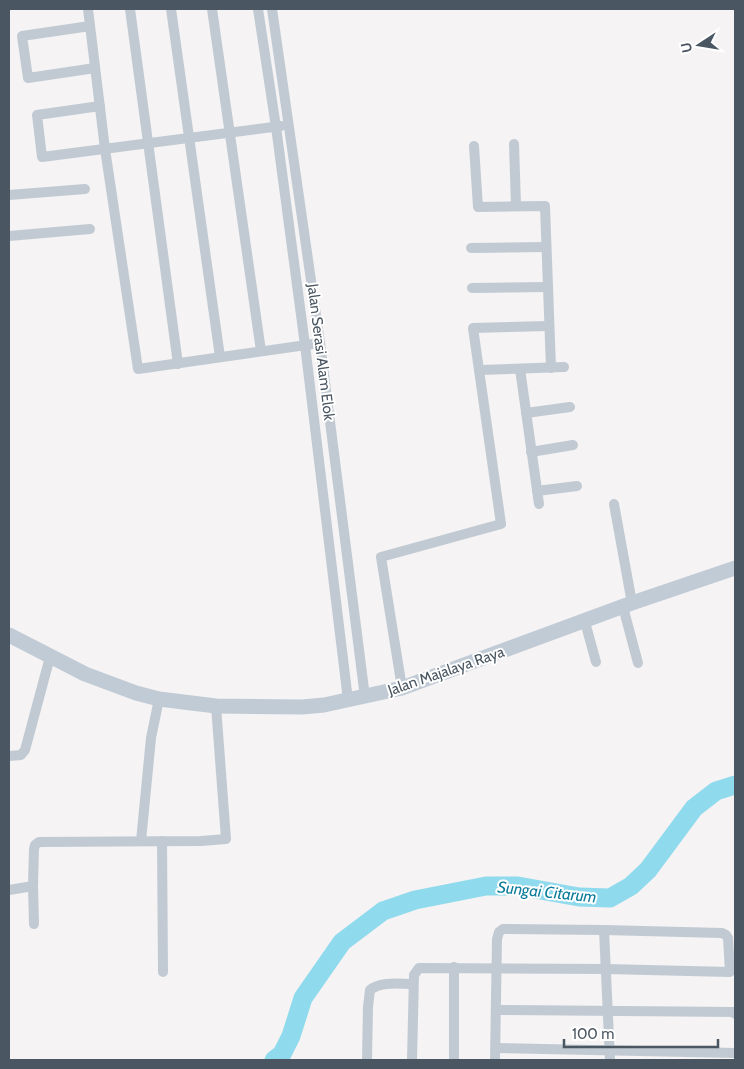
<svg xmlns="http://www.w3.org/2000/svg" width="744" height="1069" viewBox="0 0 744 1069" font-family="Cabin,sans-serif">
	<rect width="100%" height="100%" fill="#f5f3f3"/>
	<g fill="none" stroke-linecap="round" stroke-linejoin="round">
		<path stroke="#90daee" stroke-width="19" d="M274,1060L282,1054L291,1036L303,998L342,942L383,911L415,900L486,886H518L579,897L610,898L631,886L648,870L694,808L716,791L735,785"/>
		<g stroke="#c1cad2" stroke-width="10">
			<path d="M88,9L105,149L138,369L320,343"/>
			<path d="M130,9L178,364"/>
			<path d="M171,9L220,357"/>
			<path d="M212,9L261,351"/>
			<path d="M258,9L276,127L305,345L348,700"/>
			<path d="M272,9L320,343L365,697"/>
			<path d="M90,26L22,36L28,78L95,68"/>
			<path d="M100,106L37,115L42,157L281,126"/>
			<path d="M514,144L516,206"/>
			<path d="M474,146L478,207L545,206L551,368"/>
			<path d="M9,195L85,189"/>
			<path d="M9,236L90,229"/>
			<path d="M471,248L546,247"/>
			<path d="M472,288L548,287"/>
			<path d="M520,369L539,504"/>
			<path d="M479,370L564,367"/>
			<path d="M526,413L570,407"/>
			<path d="M531,452L573,445"/>
			<path d="M537,491L577,486"/>
			<path d="M614,504L632,603"/>
			<path d="M623,607L638,663"/>
			<path d="M585,622L596,662"/>
			<path d="M402,688L381,557L501,524L473,328L549,326"/>
			<path d="M9,756L21,755L25,750L50,657"/>
			<path d="M141,841L151,738L159,699"/>
			<path d="M162,841L163,972"/>
			<path d="M33,886L34,924"/>
			<path d="M9,890L33,886L34,849L35,845L39,842L201,841L226,839L216,706"/>
			<path d="M496,1010L735,1012V1014"/>
			<path d="M496,1048L735,1053"/>
			<path d="M367,1060L368,1007L370,990C381,981 399,984 413,984"/>
			<path d="M412,1060L414,975L419,968L606,969L730,972L728,938L726,935L722,933L604,930"/>
			<path d="M454,1060V967"/>
			<path d="M495,1060L497,939L499,932L503,929L604,930L610,1060"/>
		</g>
		<path stroke="#c1cbd6" stroke-width="15" d="M9,635L85,674L136,693L159,699L216,706L302,707L324,705L402,688L632,603L735,568"/>
	</g>
	<g text-anchor="middle" dominant-baseline="central" stroke-width="4" stroke-linejoin="round" paint-order="stroke">
		<g font-size="15" fill="#4a5661" stroke="#fff">
			<text transform="translate(321 352) rotate(83)">Jalan Serasi Alam Elok</text>
			<text transform="translate(446 671) rotate(-19)">Jalan Majalaya Raya</text>
		</g>
		<g font-size="16" font-style="italic" fill="#0c7c9b" stroke="#fff">
			<text transform="translate(547 892) rotate(6)">Sungai Citarum</text>
		</g>
	</g>
	<rect width="744" height="1069" fill="none" stroke="#4a5661" stroke-width="20"/>
	<g transform="translate(699 45) rotate(258)" stroke="#ffffff" stroke-width="4" paint-order="stroke">
	<path d="M0-4L9 19L0 12L-9 19Z" fill="#4a5661"/>
	<text y="-8" font-size="14" font-weight="bold" text-anchor="middle" fill="#4a5661">U</text>
	</g>
	<path d="M564 1039v8h154v-8" fill="none" stroke="#4a5661" stroke-width="2.5"/>
	<text x="572" y="1039" font-size="15" fill="#4a5661" stroke="#ffffff" stroke-width="4" paint-order="stroke">100 m</text>
</svg>
